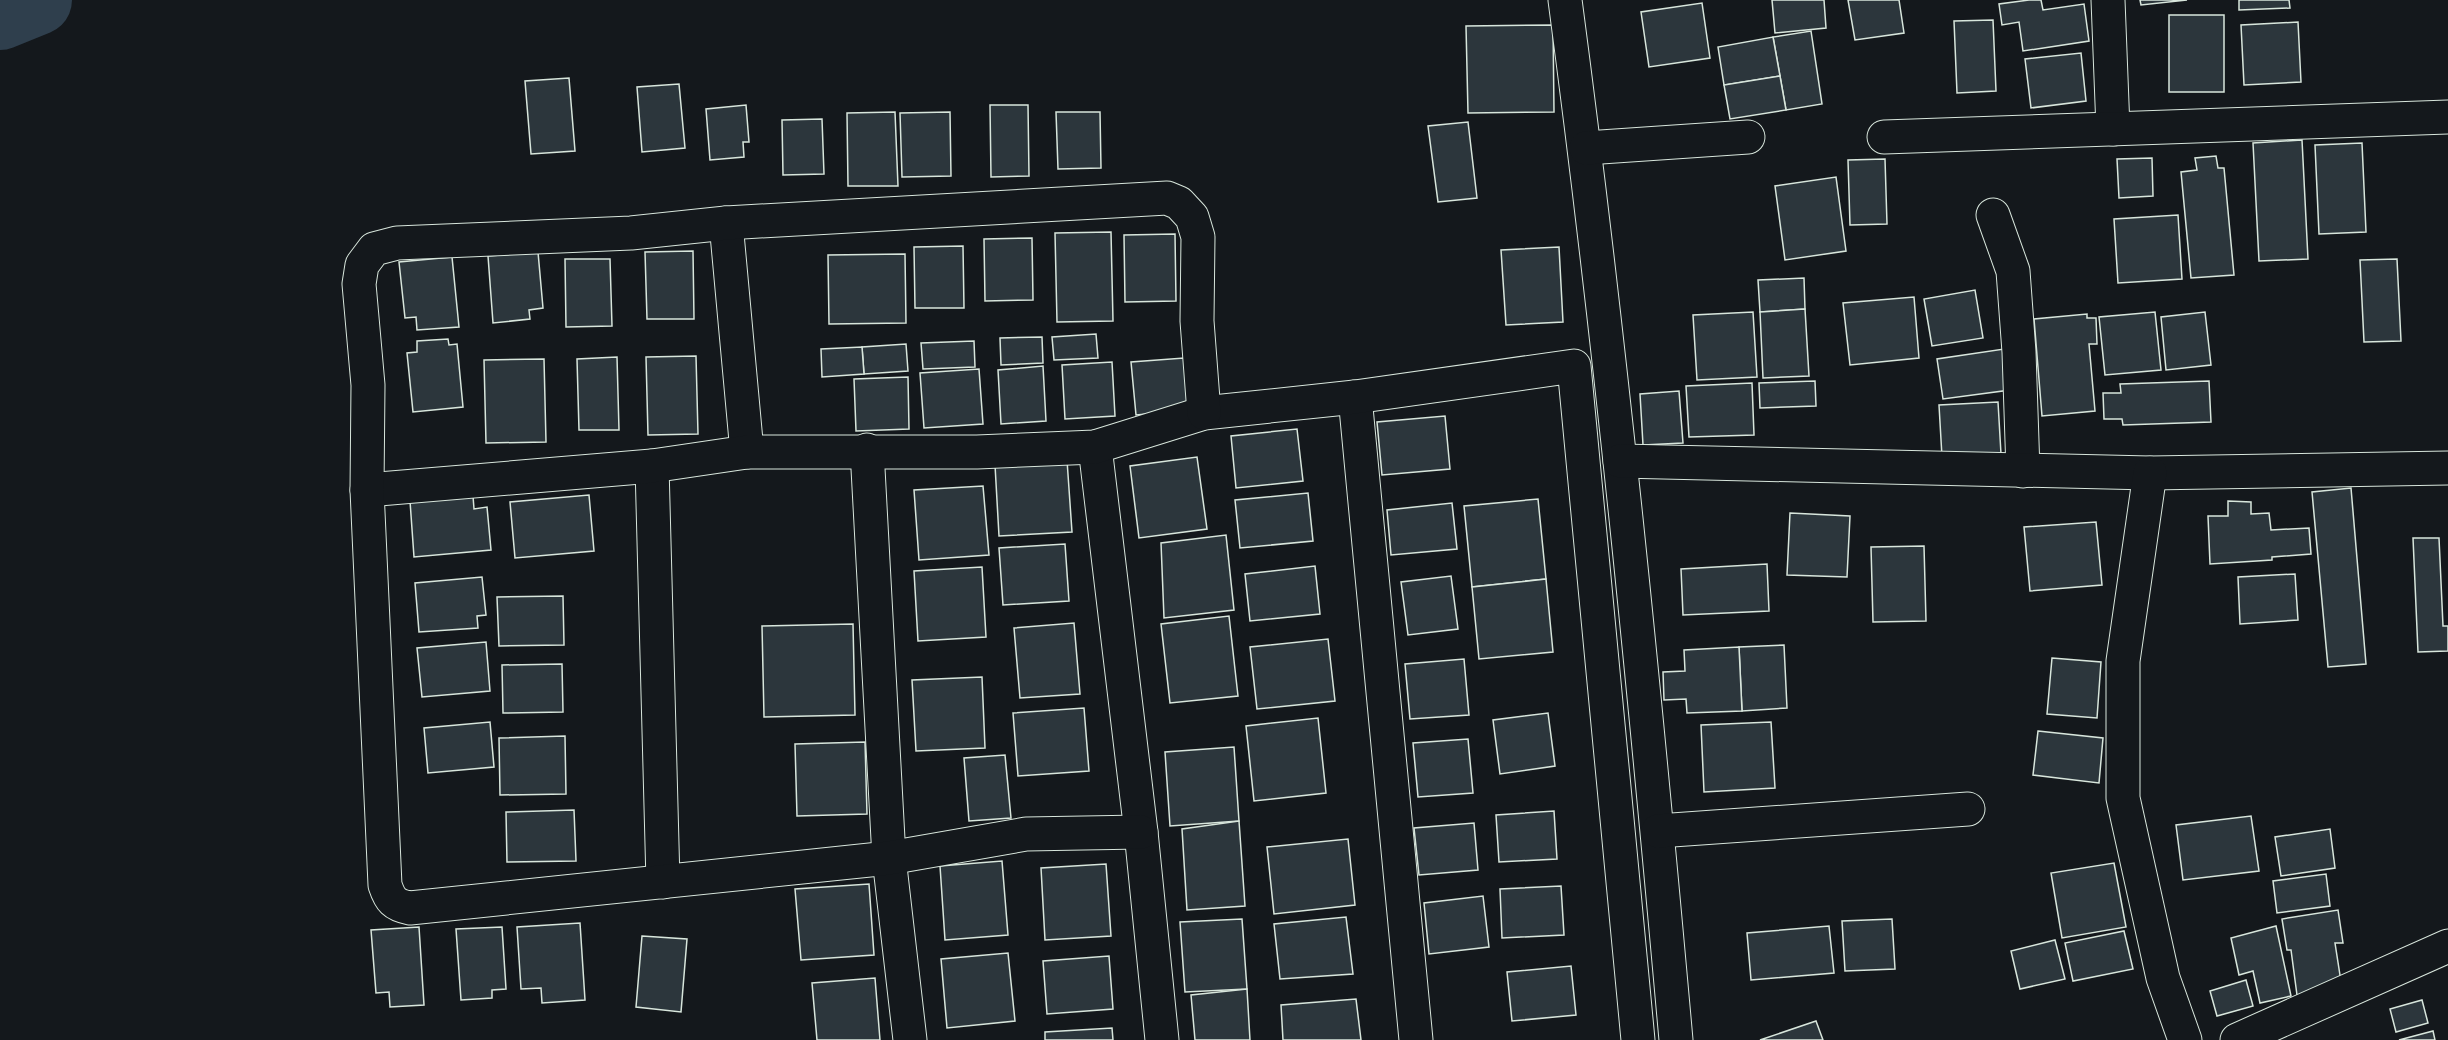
<svg xmlns="http://www.w3.org/2000/svg" width="2448" height="1040" viewBox="0 0 2448 1040" font-family="'IBM Plex Sans',sans-serif">
	<rect width="100%" height="100%" fill="#14181c"/>
	<g fill="none" stroke-linecap="round" stroke-linejoin="round">
		<path stroke="#2f3f4d" stroke-width="70" d="M0,15L37,0"/>
	</g>
	<g fill="#2c363c" stroke="#d8e6dc" stroke-width="1.5">
		<path d="M1772,0H1824L1826,28L1775,33Z"/>
		<path d="M1848,0H1899L1904,33L1855,40Z"/>
		<path d="M2029,0H2041L2043,10L2084,4L2089,41L2023,51L2019,22L2002,25L1999,4Z"/>
		<path d="M2140,0H2187L2141,5Z"/>
		<path d="M2239,0H2289L2290,8L2239,10Z"/>
		<path d="M1702,3L1710,58L1649,67L1641,12Z"/>
		<rect x="2169" y="15" width="55" height="77"/>
		<path d="M1993,20L1996,91L1957,93L1954,21Z"/>
		<path d="M2298,22L2301,82L2244,85L2241,25Z"/>
		<path d="M1553,25L1554,112L1468,113L1466,26Z"/>
		<path d="M1811,31L1822,104L1786,110L1773,37Z"/>
		<path d="M1773,37L1780,76L1724,85L1718,47Z"/>
		<path d="M2081,53L2086,101L2031,108L2025,59Z"/>
		<path d="M1780,76L1786,110L1730,119L1724,85Z"/>
		<path d="M569,78L575,151L531,154L525,81Z"/>
		<path d="M679,84L685,148L642,152L637,87Z"/>
		<path d="M746,105L749,142H743L744,157L710,160L706,109Z"/>
		<path d="M990,105H1028L1029,176L991,177Z"/>
		<path d="M895,112L898,186H848L847,113Z"/>
		<path d="M950,112L951,176L902,177L900,113Z"/>
		<path d="M1056,112H1100L1101,168L1058,169Z"/>
		<path d="M822,119L824,174L783,175L782,120Z"/>
		<path d="M1468,122L1477,198L1438,202L1428,126Z"/>
		<path d="M2302,140L2308,259L2259,261L2253,143Z"/>
		<path d="M2362,143L2366,232L2319,234L2315,145Z"/>
		<path d="M2216,156L2218,168H2224L2234,275L2191,278L2181,172L2197,170L2195,158Z"/>
		<path d="M2152,158L2153,196L2119,198L2117,159Z"/>
		<path d="M1885,159L1887,224L1850,225L1848,160Z"/>
		<path d="M1836,177L1846,251L1785,260L1775,186Z"/>
		<path d="M2178,215L2182,279L2118,283L2114,219Z"/>
		<path d="M1111,232L1113,321L1057,322L1055,233Z"/>
		<path d="M1175,234L1176,301L1125,302L1124,235Z"/>
		<path d="M1032,238L1033,300L985,301L984,239Z"/>
		<path d="M963,246L964,308H915L914,247Z"/>
		<path d="M1559,247L1563,322L1506,325L1501,250Z"/>
		<path d="M693,251L694,319H647L645,252Z"/>
		<path d="M538,252L543,308L529,310L530,319L493,323L488,256Z"/>
		<path d="M905,254L906,323L829,324L828,255Z"/>
		<path d="M452,257L459,327L417,330L416,317L405,318L399,262Z"/>
		<path d="M565,259H610L612,326L566,327Z"/>
		<path d="M2397,259L2401,341L2364,342L2360,260Z"/>
		<path d="M1804,278L1805,309L1760,312L1758,280Z"/>
		<path d="M1975,290L1983,338L1932,346L1924,299Z"/>
		<path d="M1914,297L1919,358L1850,365L1843,303Z"/>
		<path d="M1805,309L1809,376L1763,378L1760,312Z"/>
		<path d="M1753,312L1757,377L1697,380L1693,315Z"/>
		<path d="M2155,312L2161,370L2105,375L2099,317Z"/>
		<path d="M2205,312L2211,365L2166,370L2161,317Z"/>
		<path d="M2087,314V318H2096L2097,344H2089L2095,411L2042,416L2034,319Z"/>
		<path d="M1096,334L1098,358L1054,360L1052,337Z"/>
		<path d="M1042,337L1043,363L1001,365L1000,338Z"/>
		<path d="M448,339L449,345L457,344L463,407L413,412L407,353L417,352V341Z"/>
		<path d="M974,341L975,367L923,369L921,343Z"/>
		<path d="M906,344L908,371L864,374L862,347Z"/>
		<path d="M862,347L864,374L822,377L821,349Z"/>
		<path d="M2004,349L2010,390L1943,399L1937,359Z"/>
		<path d="M696,356L698,434L648,435L646,357Z"/>
		<path d="M617,357L619,430H579L577,359Z"/>
		<path d="M1184,358L1189,410L1136,415L1131,362Z"/>
		<path d="M544,359L546,442L486,443L484,360Z"/>
		<path d="M1112,362L1115,416L1065,419L1062,365Z"/>
		<path d="M1043,366L1046,421L1001,424L998,370Z"/>
		<path d="M979,369L983,424L924,428L920,373Z"/>
		<path d="M908,377L909,429L856,431L854,379Z"/>
		<path d="M1815,381L1816,406L1760,408L1759,383Z"/>
		<path d="M2209,381L2211,422L2123,425L2122,419H2104L2103,393H2121L2120,384Z"/>
		<path d="M1752,383L1754,435L1689,437L1686,386Z"/>
		<path d="M1679,391L1683,443L1643,445L1640,394Z"/>
		<path d="M1998,402L2001,454L1942,457L1939,405Z"/>
		<path d="M1445,416L1450,469L1382,475L1377,422Z"/>
		<path d="M1297,429L1303,481L1236,488L1231,436Z"/>
		<path d="M1197,457L1207,529L1139,538L1130,466Z"/>
		<path d="M1067,460L1072,532L999,536L995,465Z"/>
		<path d="M983,486L989,555L919,560L914,490Z"/>
		<path d="M2351,488L2366,664L2328,667L2312,492Z"/>
		<path d="M1308,493L1313,541L1240,548L1235,500Z"/>
		<path d="M589,495L594,551L515,558L510,502Z"/>
		<path d="M473,496L474,509L487,507L491,550L414,557L410,501Z"/>
		<path d="M1538,499L1546,579L1472,587L1464,506Z"/>
		<path d="M2228,501L2251,502V514L2269,513L2271,530L2309,528L2311,554L2272,557V560L2210,564L2208,516H2228Z"/>
		<path d="M1452,503L1457,549L1391,555L1387,510Z"/>
		<path d="M1790,513L1850,516L1847,577L1787,575Z"/>
		<path d="M2096,522L2102,585L2030,591L2024,527Z"/>
		<path d="M1226,535L1234,610L1164,618L1161,543Z"/>
		<path d="M2413,538H2439L2443,626H2448V651L2418,652Z"/>
		<path d="M1065,544L1069,601L1003,605L999,548Z"/>
		<path d="M1924,546L1926,621L1873,622L1871,547Z"/>
		<path d="M1767,564L1769,611L1683,615L1681,569Z"/>
		<path d="M1315,566L1320,614L1250,621L1245,574Z"/>
		<path d="M982,567L986,637L918,641L914,571Z"/>
		<path d="M2295,574L2298,620L2240,624L2238,577Z"/>
		<path d="M1451,576L1458,629L1408,635L1401,582Z"/>
		<path d="M482,577L486,615L477,616L478,628L419,632L415,583Z"/>
		<path d="M1546,579L1553,652L1479,659L1472,587Z"/>
		<path d="M563,596L564,645L499,646L497,597Z"/>
		<path d="M1229,616L1238,696L1170,703L1161,624Z"/>
		<path d="M1074,623L1080,694L1020,698L1014,628Z"/>
		<path d="M853,624L855,715L764,717L762,626Z"/>
		<path d="M1328,639L1335,701L1257,709L1250,647Z"/>
		<path d="M486,642L490,691L422,697L417,648Z"/>
		<path d="M1784,645L1787,708L1742,711L1739,647Z"/>
		<path d="M1739,647L1742,711L1687,713L1686,699L1664,700L1663,672L1685,671L1684,650Z"/>
		<path d="M2052,658L2101,662L2097,718L2047,714Z"/>
		<path d="M1464,659L1469,715L1410,719L1405,664Z"/>
		<path d="M562,664L563,712L503,713L502,665Z"/>
		<path d="M982,677L985,748L916,751L912,680Z"/>
		<path d="M1084,708L1089,771L1018,776L1013,713Z"/>
		<path d="M1548,713L1555,766L1500,774L1493,720Z"/>
		<path d="M1318,718L1326,793L1254,801L1246,726Z"/>
		<path d="M490,722L494,767L428,773L424,728Z"/>
		<path d="M1771,722L1775,788L1704,792L1701,725Z"/>
		<path d="M2038,731L2103,738L2099,783L2033,775Z"/>
		<path d="M565,736L566,794L500,795L499,738Z"/>
		<path d="M1468,739L1473,793L1418,797L1413,743Z"/>
		<path d="M865,742L867,814L797,816L795,744Z"/>
		<path d="M1234,747L1239,821L1170,826L1165,752Z"/>
		<path d="M1005,755L1011,818L969,821L964,758Z"/>
		<path d="M574,810L576,861L507,862L506,812Z"/>
		<path d="M1554,811L1557,859L1499,862L1496,815Z"/>
		<path d="M2251,816L2259,871L2183,880L2176,825Z"/>
		<path d="M1239,821L1245,906L1187,910L1182,829Z"/>
		<path d="M1474,823L1478,870L1419,875L1414,828Z"/>
		<path d="M2330,829L2335,868L2281,876L2275,837Z"/>
		<path d="M1348,839L1355,905L1274,914L1267,847Z"/>
		<path d="M1002,861L1008,935L945,940L940,866Z"/>
		<path d="M2114,863L2126,927L2062,938L2051,873Z"/>
		<path d="M1106,864L1111,936L1045,940L1041,868Z"/>
		<path d="M2326,874L2330,906L2277,913L2273,881Z"/>
		<path d="M869,884L874,955L801,960L795,889Z"/>
		<path d="M1561,886L1564,935L1502,938L1500,889Z"/>
		<path d="M1483,896L1489,947L1429,954L1424,903Z"/>
		<path d="M2338,910L2343,943H2335L2342,988L2297,995L2291,950H2287L2282,919Z"/>
		<path d="M1346,917L1353,974L1280,979L1274,924Z"/>
		<path d="M1242,919L1247,989L1185,992L1180,922Z"/>
		<path d="M1892,919L1895,969L1845,971L1842,921Z"/>
		<path d="M580,923L585,1000L542,1003L541,988L521,989L517,927Z"/>
		<path d="M1829,926L1834,973L1751,980L1747,933Z"/>
		<path d="M2276,926L2291,996L2260,1003L2253,971L2239,975L2231,938Z"/>
		<path d="M419,927L424,1005L390,1007L389,992L376,993L371,930Z"/>
		<path d="M502,927L506,989L492,990V998L461,1000L456,929Z"/>
		<path d="M2124,931L2133,969L2073,981L2065,943Z"/>
		<path d="M642,936L687,939L681,1012L636,1007Z"/>
		<path d="M2055,940L2065,979L2020,989L2011,951Z"/>
		<path d="M1008,953L1015,1021L947,1028L941,959Z"/>
		<path d="M1109,956L1113,1009L1047,1014L1043,961Z"/>
		<path d="M1571,966L1576,1015L1512,1021L1507,972Z"/>
		<path d="M875,978L880,1040H817L812,983Z"/>
		<path d="M2246,980L2253,1006L2217,1016L2210,991Z"/>
		<path d="M1247,989L1250,1040H1195L1191,995Z"/>
		<path d="M1356,999L1361,1040H1283L1281,1005Z"/>
		<path d="M2422,1000L2428,1023L2396,1032L2390,1009Z"/>
		<path d="M1816,1021L1823,1040H1760Z"/>
		<path d="M1112,1028L1113,1040H1045V1032Z"/>
		<path d="M2433,1031L2435,1040H2399Z"/>
	</g>
	<g fill="none" stroke-linecap="round" stroke-linejoin="round">
		<g stroke="#d8e6dc" stroke-width="35">
			<g id="minor">
				<path d="M1565,0C1611,346 1645,693 1676,1040"/>
				<path d="M2108,0L2113,129"/>
				<path d="M1884,137L2448,117"/>
				<path d="M1586,148L1748,137"/>
				<path d="M1993,215L2013,271L2019,352L2023,471"/>
				<path d="M726,223L747,452"/>
				<path d="M1355,397L1416,1040"/>
				<path d="M1095,447L1141,832L1162,1040"/>
				<path d="M867,450L889,858L910,1040"/>
				<path d="M1620,461L2150,473L2448,468"/>
				<path d="M652,466L663,882"/>
				<path d="M2150,473L2123,661V798L2163,978L2185,1040"/>
				<path d="M367,490L652,466L747,452H977L1095,447L1204,413L1355,397L1574,366L1638,1040"/>
				<path d="M1658,831L1968,809"/>
				<path d="M1141,832L1026,834L889,858L410,908C394,905 390,900 385,885L367,490L368,385L359,284L362,265L374,249L397,243L631,233L726,223L1167,198L1179,203L1192,217L1198,237L1197,321L1204,413"/>
				<path d="M2237,1040L2448,946"/>
			</g>
		</g>
		<use href="#minor" stroke="#14181c" stroke-width="33"/>
	</g>
</svg>
